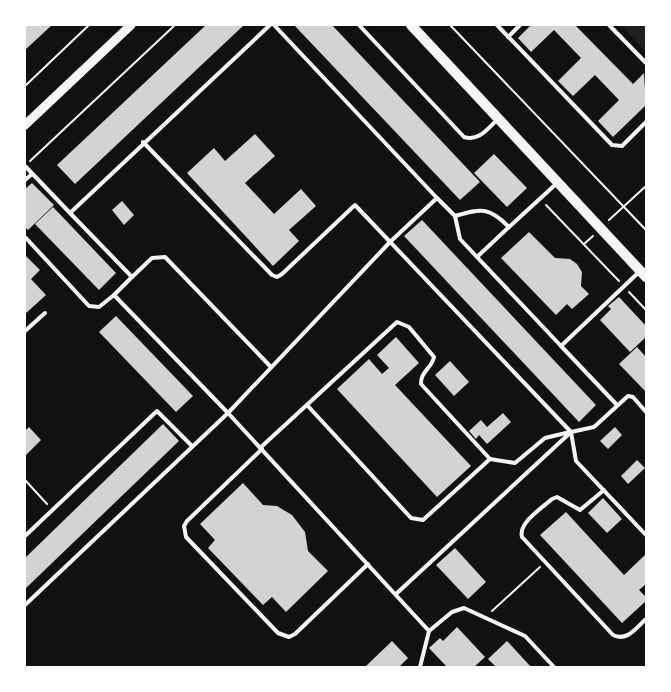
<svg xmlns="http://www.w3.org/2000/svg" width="671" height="692" viewBox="0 0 671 692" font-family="'Nunito Sans',sans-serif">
	<rect width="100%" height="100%" fill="#111"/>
	<path fill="#202020" d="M620,25H646V52Z"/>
	<g fill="#d3d3d3">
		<path d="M25,25H52L25,50Z"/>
		<path d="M206,25H244L75,184L57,165Z"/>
		<path d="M294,25H332L480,182L460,200Z"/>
		<path d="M531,25H575L633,84L644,73L646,105L613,137L598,121L619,100L595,75L573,96L558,81L581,58L554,30L531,52L518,38Z"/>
		<path d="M255,134L275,156L245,183L274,214L301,189L316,206L289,230L299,241L273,266L187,173L214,148L225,161Z"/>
		<path d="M494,154L527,188L507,207L474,173Z"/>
		<path d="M32,183L54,205L28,230L25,227V189Z"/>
		<path d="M122,201L134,215L124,225L112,210Z"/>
		<path d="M53,207L116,273L99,290L35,224Z"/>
		<path d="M422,220L596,405L579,422L404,236Z"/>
		<path d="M529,232L555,258L570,259L577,264L582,272L581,286L589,294L572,309L567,304L556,315L501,258Z"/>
		<path d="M25,255L40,270L31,279L46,295L25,314Z"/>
		<path d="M619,297L646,326V337L630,352L600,320L611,309L608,306Z"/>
		<path d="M116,316L193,396L176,412L99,332Z"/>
		<path d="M396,337L419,363L395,385L471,466L437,497L337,389L369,359L382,374L389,368L377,355Z"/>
		<path d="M637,347L646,357V392L619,364Z"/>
		<path d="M450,361L469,382L454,396L435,375Z"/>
		<path d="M503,413L511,422L487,444L479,435L476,439L469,431L481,420L487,427Z"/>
		<path d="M163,424L179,441L25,589V558Z"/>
		<path d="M29,427L41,440L25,456V431Z"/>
		<path d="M615,427L622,435L608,449L600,441Z"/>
		<path d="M637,460L645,468L628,484L621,476Z"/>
		<path d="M243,483L263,505L277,506L292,515L305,532L308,551L328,571L286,612L272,597L263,605L208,548L215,540L200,524Z"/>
		<path d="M603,498L622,519L607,533L588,513Z"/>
		<path d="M566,512L624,575L646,554V584L639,590L646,597V601L622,623L540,535Z"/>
		<path d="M455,548L486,582L468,599L436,565Z"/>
		<path d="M457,627L485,657L474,667H447L429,648L440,638L443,641Z"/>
		<path d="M392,641L408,658L399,667H365Z"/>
		<path d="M507,641L531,667H496L488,659Z"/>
	</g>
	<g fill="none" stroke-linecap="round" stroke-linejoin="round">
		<g stroke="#f5f5f5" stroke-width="2">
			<path d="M450,25L646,230"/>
			<path d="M25,86L89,25"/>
			<path d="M30,161L175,25"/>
			<path d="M546,205L619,281"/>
			<path d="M609,220L646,186"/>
			<path d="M584,244L593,236"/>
			<path d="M629,292L646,310"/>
			<path d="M25,480L47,504"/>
			<path d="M492,611L540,567"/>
		</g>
		<g stroke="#f5f5f5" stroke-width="4">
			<path d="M274,25L437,198"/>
			<path d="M359,25L464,137C479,142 488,128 498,119"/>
			<path d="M497,25L612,145L622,146L646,122"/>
			<path d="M609,25L646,63"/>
			<path d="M508,37L520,25"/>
			<path d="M143,142L272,275L277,277L282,274L355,205L571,432L594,427L628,396L633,397L646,412"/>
			<path d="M25,166L70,213L270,25"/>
			<path d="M25,180L32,174"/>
			<path d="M70,213L132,277L114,295L228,413L429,631L420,667"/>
			<path d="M455,216L460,239L477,257"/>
			<path d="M509,227L477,257L561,346"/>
			<path d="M25,237L89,306L99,307L114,295"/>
			<path d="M132,277L152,258L165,257L270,366"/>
			<path d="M25,331L45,313"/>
			<path d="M307,405L411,518L423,520L490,459L515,463L545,438L570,432"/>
			<path d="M617,405L561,346L639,272"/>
			<path d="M571,432L576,461L646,535"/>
			<path d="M260,448L397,322L409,327L434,357C432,368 420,372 421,384L490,459"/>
			<path d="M262,449L187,521L184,526L186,537L278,633L289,637L295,634L368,564"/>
			<path d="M604,490L580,510L557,497L552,499C542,508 518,523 522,537L613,635C627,642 636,628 646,619"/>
			<path d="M25,536L157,411L192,446"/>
			<path d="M396,594L571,432"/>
			<path d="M25,605L228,413L390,242L437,198L455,216C482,208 489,207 509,227L556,184"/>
			<path d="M429,631L452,612L464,608L525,636L554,667"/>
		</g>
		<path stroke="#f5f5f5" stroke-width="9" d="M25,125L131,25"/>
		<path stroke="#f5f5f5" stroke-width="10" d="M411,25L646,277"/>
	</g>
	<rect width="671" height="692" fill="none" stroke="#ffffff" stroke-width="52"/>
</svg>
